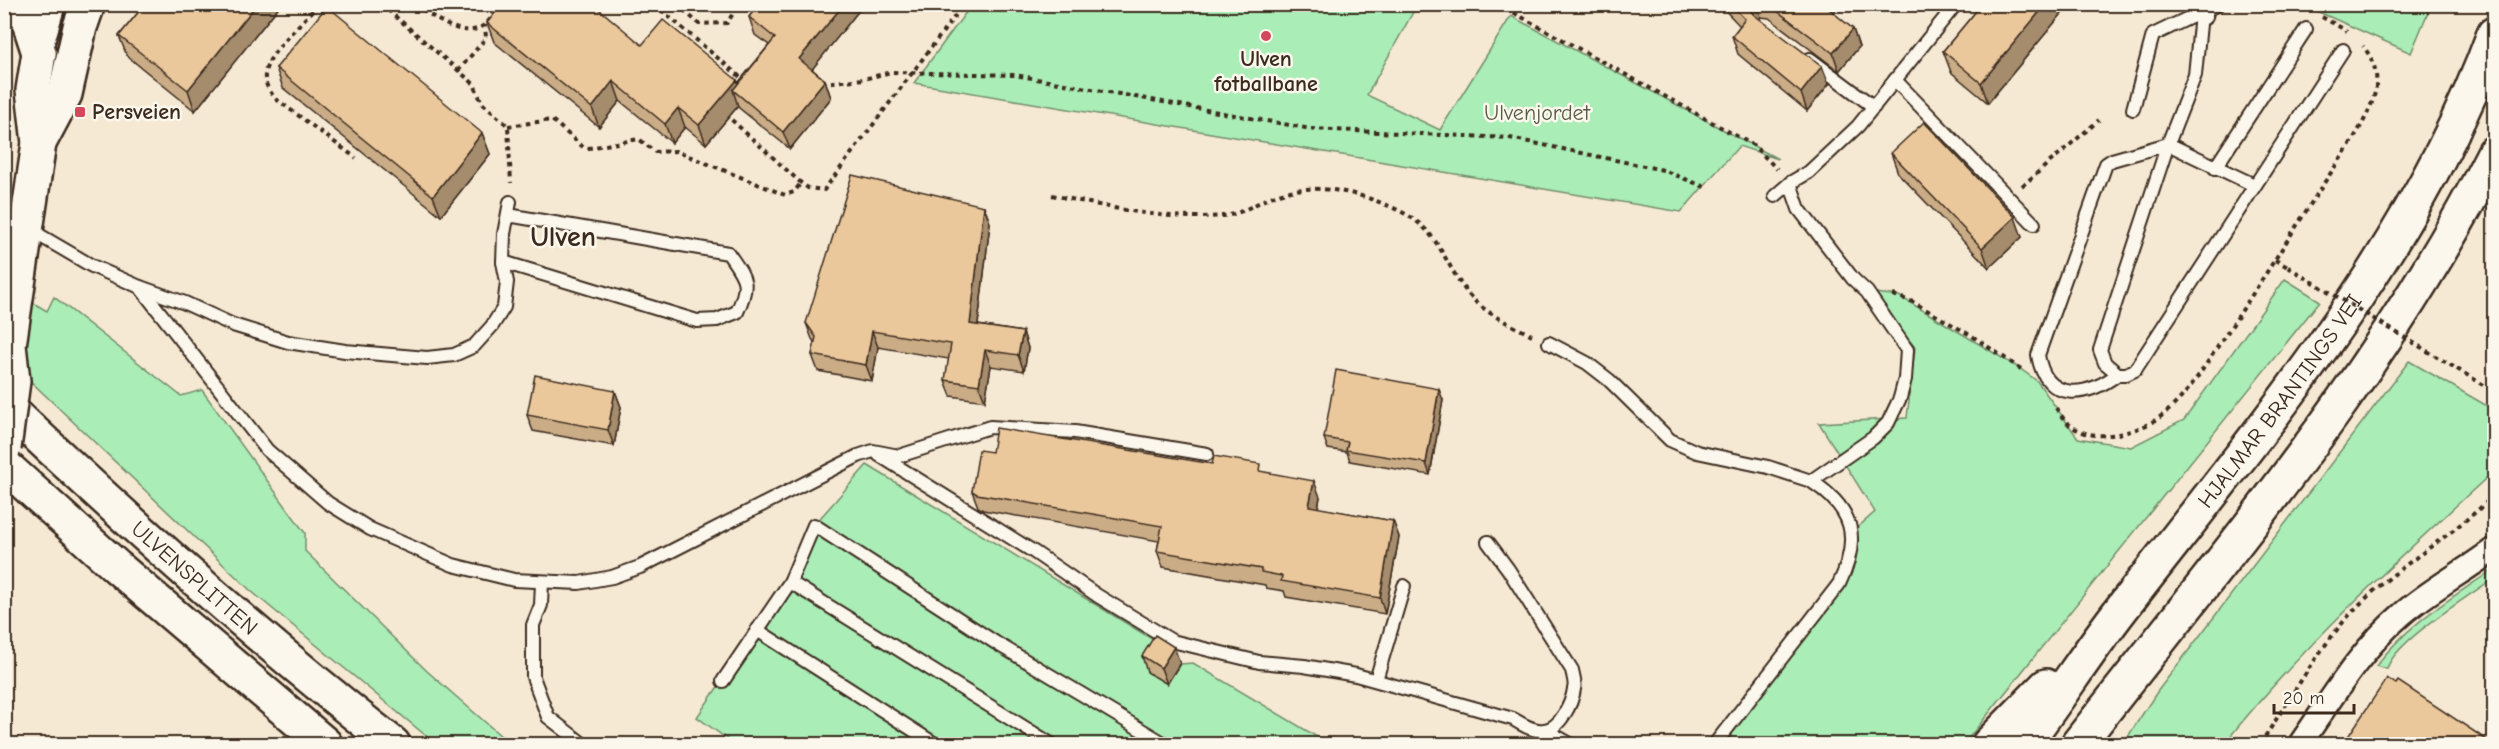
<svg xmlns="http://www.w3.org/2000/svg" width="2499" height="749" viewBox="0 0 2499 749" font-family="'Comic Neue',sans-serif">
	<rect width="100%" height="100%" fill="#f6e9d4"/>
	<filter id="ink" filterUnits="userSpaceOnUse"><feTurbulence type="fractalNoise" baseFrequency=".0167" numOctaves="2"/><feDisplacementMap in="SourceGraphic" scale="12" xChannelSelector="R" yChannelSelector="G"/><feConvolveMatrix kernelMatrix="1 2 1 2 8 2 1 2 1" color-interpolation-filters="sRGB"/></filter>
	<g filter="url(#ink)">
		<g fill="#aaedb7" stroke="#728c6a" stroke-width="1.5">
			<path d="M972,4L1417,5L1367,95L1440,130L1511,16L1778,159L1739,146L1681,212L914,83Z"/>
			<path d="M2303,5H2431L2411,53Z"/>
			<path d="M2285,279L2320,301L1964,744H1708L1841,589L1857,528L1875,512L1819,423L1907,418L1915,347L1867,292L1899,296L2019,368L2037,381L2078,438L2131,447L2184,420Z"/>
			<path d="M4,286L47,311L54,297L181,396L202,390L305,533V551L427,671L510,744H436L251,591L5,357Z"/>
			<path d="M2409,361L2489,407L2494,471C2400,557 2304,644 2224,744H2123L2157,692Z"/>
			<path d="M867,465L1152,639L1167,684L1180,664L1193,663L1329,744H734L697,717L790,582L814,525Z"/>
			<path d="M2494,569V578C2469,596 2394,642 2387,669L2376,666C2407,624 2452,598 2494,569Z"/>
		</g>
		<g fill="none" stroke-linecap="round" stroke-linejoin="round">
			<g stroke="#3b2a1e" stroke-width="16">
				<g id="lane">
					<path d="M2201,14L2195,75L2168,144L2100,350L2105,363L2118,374H2126L2135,370L2343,50"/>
					<path d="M1810,59L1874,107"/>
					<path d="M1895,80L2034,224"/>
					<path d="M2133,109L2153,35L2218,4"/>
					<path d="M2215,168L2306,29"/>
					<path d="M1775,196L1790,183L1809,172L1858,126L1956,4"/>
					<path d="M27,228L92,266L140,287L185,303L233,325L288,342L345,351L427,358L454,355L474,346L492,326L504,307L507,282L503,262L504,234L510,202"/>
					<path d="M503,262L697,321L717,320L737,312C751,282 745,278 728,253L508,215"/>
					<path d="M140,287L267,450L328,503L370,529L453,565L514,580L579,583L612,577L640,567L858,456L873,451L899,456L990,427L1075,432L1207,454"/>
					<path d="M1549,343L1587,363L1609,380L1670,440L1697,452L1768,467L1811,481L1873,438L1888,423L1900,398L1905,379L1907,350L1867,292L1853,279L1799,209L1790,183"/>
					<path d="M2118,374C2087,397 2046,404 2038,355L2106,164L2112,160L2168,144L2254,185"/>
					<path d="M879,455L1034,552L1098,596L1172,641L1259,662L1304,666L1356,675L1513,719C1522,724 1533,732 1544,730C1560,729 1572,703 1574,689C1576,683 1573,676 1572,670L1508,569L1488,542"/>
					<path d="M542,582L541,605L533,625V677L548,717L583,744"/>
					<path d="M790,582L1051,744"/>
					<path d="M757,630L935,744"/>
					<path d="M1376,680L1404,586"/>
					<path d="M723,681L790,582L814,525L996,643L1165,744"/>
					<path d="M1543,744L1547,731L1570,744"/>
					<path d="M1715,744L1839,584C1861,538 1854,509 1811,481"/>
				</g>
			</g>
			<g stroke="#3b2a1e" stroke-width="27">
				<g id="street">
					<path d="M2195,4L2201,14"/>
					<path d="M40,52L54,4"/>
					<path d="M2300,744C2331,700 2359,651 2401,615C2429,590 2464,572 2494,549"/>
				</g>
			</g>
			<g stroke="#3b2a1e" stroke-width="38">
				<g id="secondary">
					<path d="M39,143L65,94L80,27L88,4"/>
					<path d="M4,352L9,345L39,143L33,90L39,53"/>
				</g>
			</g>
			<g stroke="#3b2a1e" stroke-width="38">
				<g id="highway">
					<path d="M23,4L39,53"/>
					<path id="s1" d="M4,404C129,523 257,638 393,744"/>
					<path d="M4,465L117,567L325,744"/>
					<path d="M1989,744L2046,686"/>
					<path id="s2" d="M2024,744C2060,697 2092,645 2130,598C2267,422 2417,246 2494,34"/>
					<path d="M2078,744C2226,554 2385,369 2494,153"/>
				</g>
			</g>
			<g stroke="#3b2a1e" stroke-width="4" stroke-dasharray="4.5 4.5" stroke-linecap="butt">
				<path d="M319,4C305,20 266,54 265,74C264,84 270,92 276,99L356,158"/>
				<path d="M381,4L474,84L482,103L508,126L511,183"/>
				<path d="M416,4C442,25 481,51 498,4"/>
				<path d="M654,4L745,81"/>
				<path d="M677,4L699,24L727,23L739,4"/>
				<path d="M1498,4L1753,145L1777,169"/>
				<path d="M2294,4L2304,9"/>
				<path d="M2322,17L2347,31"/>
				<path d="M458,71L486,38L485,25"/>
				<path d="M822,83L864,79L891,72L1015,75L1311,129L1510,138L1663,170L1705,187"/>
				<path d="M725,114L801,183L808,188L824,190L964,4"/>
				<path d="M508,126L552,120L583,147L589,148L639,139L655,152L676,151L785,195L794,192L801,183"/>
				<path d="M2022,186L2099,120"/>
				<path d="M1052,195C1108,207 1164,221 1222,216C1242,215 1258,201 1276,195C1308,183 1348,190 1379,202C1397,209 1415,217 1428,232C1447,254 1455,283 1477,303C1493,317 1513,326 1532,335"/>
				<path d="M2275,260L2288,267"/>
				<path d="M1893,295L1913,302L1972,336L2021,369"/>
				<path d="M2457,369L2494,391"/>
				<path d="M2056,408C2062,417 2067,425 2078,430C2101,442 2139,432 2160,417C2188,397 2206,363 2225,336C2257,288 2288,239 2319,191C2336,163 2368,124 2375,92C2379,75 2374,60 2363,46"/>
				<path d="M2260,744C2290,700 2324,638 2362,602C2403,562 2454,535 2494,495"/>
			</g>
			<use href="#lane" stroke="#fbf7ec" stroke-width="12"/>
			<use href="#street" stroke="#fbf7ec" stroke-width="22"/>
			<use href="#secondary" stroke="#fbf7ec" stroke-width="33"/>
			<use href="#highway" stroke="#fbf7ec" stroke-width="33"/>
			<g stroke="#3b2a1e" stroke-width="38" stroke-linecap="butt">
				<path id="secondary-bridge" d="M4,448L13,381L9,345"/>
			</g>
			<path stroke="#3b2a1e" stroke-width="4" stroke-dasharray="4.5 4.5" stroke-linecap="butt" d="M2288,267L2457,369"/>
			<use href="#secondary-bridge" stroke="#fbf7ec" stroke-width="33"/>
		</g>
		<g fill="#caac86" stroke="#3b2a1e" stroke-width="1.5">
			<path d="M145,4H281L195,111L127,56L119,36Z"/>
			<path d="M759,4H864L812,69L825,80L831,98L790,149L739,108L738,106L706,144L685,127L672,143L620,101L599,127L494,42L487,23L642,45L737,80L738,83L769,45L755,35L749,17Z"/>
			<path d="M1719,4H1840L1833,13L1853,29L1859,47L1839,71L1769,18L1761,17L1759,19L1829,84L1807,111L1738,54L1732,36L1740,26Z"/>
			<path d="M1982,4H2070L1988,103L1951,72L1943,51Z"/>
			<path d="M276,68L482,133L490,154L441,216L283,88Z"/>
			<path d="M1891,153L2022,237L1989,268L1898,173Z"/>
			<path d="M984,206L990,223L978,325L1023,332L1028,348L1024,371L991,366L985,401L951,396L945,380L949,359L878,347L872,381L818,371L812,355L815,343L812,339L806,323Z"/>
			<path d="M615,391L621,407L614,446L533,431L527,415Z"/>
			<path d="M1443,400L1430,475L1350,461L1347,452L1328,449L1324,438Z"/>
			<path d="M992,452L1212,464L1262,472L1320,497L1318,508L1393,521L1399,537L1385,614L1286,597L1284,591L1266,588L1265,585L1163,567L1157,551L1159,541L983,510L978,507L972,491Z"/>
			<path d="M1142,656L1180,663L1167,684L1147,672Z"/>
		</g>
		<g fill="#a48c6d" stroke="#3b2a1e" stroke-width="1.5">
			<path d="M257,4H281L195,111L188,90Z"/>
			<path d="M844,4H864L806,77L799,59Z"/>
			<path d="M1750,4H1757L1761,17L1757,21L1750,10Z"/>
			<path d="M1821,4H1840L1827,20Z"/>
			<path d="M2046,4H2070L1988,103L1981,83Z"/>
			<path d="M1853,29L1859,47L1839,71L1833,53Z"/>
			<path d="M1822,66L1829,84L1807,111L1801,93Z"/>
			<path d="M737,80L744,99L733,90L738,106L706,144L699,125Z"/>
			<path d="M825,80L831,98L790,149L783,132Z"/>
			<path d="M613,81L620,101L599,127L592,108Z"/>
			<path d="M678,108L685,127L672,143L665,124Z"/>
			<path d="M482,133L490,154L441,216L433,196Z"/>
			<path d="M984,206L990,223L976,340L970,324Z"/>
			<path d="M2015,217L2022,237L1989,268L1982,248Z"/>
			<path d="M872,331L878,347L872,381L866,365Z"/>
			<path d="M1023,332L1028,348L1024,371L1018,355Z"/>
			<path d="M985,350L991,366L985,401L979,385Z"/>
			<path d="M1439,389L1443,400L1430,475L1426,463Z"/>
			<path d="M615,391L621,407L614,446L608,430Z"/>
			<path d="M1314,481L1320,497L1315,523L1309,506Z"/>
			<path d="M1393,521L1399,537L1385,614L1380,598Z"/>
			<path d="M1174,647L1180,663L1167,684L1161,668Z"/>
		</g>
		<g fill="#ebc89c" stroke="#3b2a1e" stroke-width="1.5">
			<path d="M145,4H257L188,90L119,36Z"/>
			<path d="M502,4H593L642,45L663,20L737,80L699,125L678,108L665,124L613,81L592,108L487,23Z"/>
			<path d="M759,4H844L799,59L825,80L783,132L733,90L775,38L749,17Z"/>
			<path d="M1730,4H1750V10L1753,14L1822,66L1801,93L1732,36L1745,19Z"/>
			<path d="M1768,4H1823L1853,29L1833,53Z"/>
			<path d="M1982,4H2046L1981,83L1943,51Z"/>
			<path d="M327,6L482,133L433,196L276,68Z"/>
			<path d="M1924,122L2015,217L1982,248L1891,153Z"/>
			<path d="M852,175L984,206L970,324L1023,332L1018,355L985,350L979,385L945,380L951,344L872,331L866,365L812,355L816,337L806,323Z"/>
			<path d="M1336,370L1439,389L1426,463L1346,450L1348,442L1324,438Z"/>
			<path d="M535,375L615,391L608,430L527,415Z"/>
			<path d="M996,428L1212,464L1214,456L1260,464L1259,471L1314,481L1309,506L1393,521L1380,598L1281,581L1282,576L1261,572V569L1157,551L1162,526L977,494L972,491L979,450L992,452Z"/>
			<path d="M1155,635L1174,647L1161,668L1142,656Z"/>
			<path d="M2387,678L2396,684L2398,681L2493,744H2343Z"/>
		</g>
	</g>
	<g fill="#d1495b" stroke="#fbf7ec" stroke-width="2">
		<circle cx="1266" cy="36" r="6"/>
		<rect x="74" y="106" width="12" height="12" rx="3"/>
	</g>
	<g text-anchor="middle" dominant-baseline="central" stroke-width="5" stroke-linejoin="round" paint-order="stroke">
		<g font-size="22" font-weight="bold" fill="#3b2a1e" stroke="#fbf7ec">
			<text x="1266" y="59">Ulven<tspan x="1266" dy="25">fotballbane</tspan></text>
			<text x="92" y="112" text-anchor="start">Persveien</text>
		</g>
		<g font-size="22" fill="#575b44" stroke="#fbf7ec">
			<text x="1537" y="113">Ulvenjordet</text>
		</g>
		<g font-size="22" fill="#3b2a1e" stroke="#fbf7ec">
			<text stroke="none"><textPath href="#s2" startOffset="428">HJALMAR BRANTINGS VEI</textPath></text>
			<text stroke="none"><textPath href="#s1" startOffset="258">ULVENSPLITTEN</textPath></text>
		</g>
		<g font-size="28" font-weight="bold" fill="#3b2a1e" stroke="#fbf7ec">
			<text x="563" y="237">Ulven</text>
		</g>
	</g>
	<rect width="2499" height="749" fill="none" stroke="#fbf7ec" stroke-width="24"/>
	<rect x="12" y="12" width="2475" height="725" fill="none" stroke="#3b2a1e" stroke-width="2" filter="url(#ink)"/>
	<path d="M2274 704v9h80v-9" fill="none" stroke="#3b2a1e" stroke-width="3"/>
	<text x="2283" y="704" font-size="18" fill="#3b2a1e" stroke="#fbf7ec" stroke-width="4.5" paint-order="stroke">20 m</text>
</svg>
